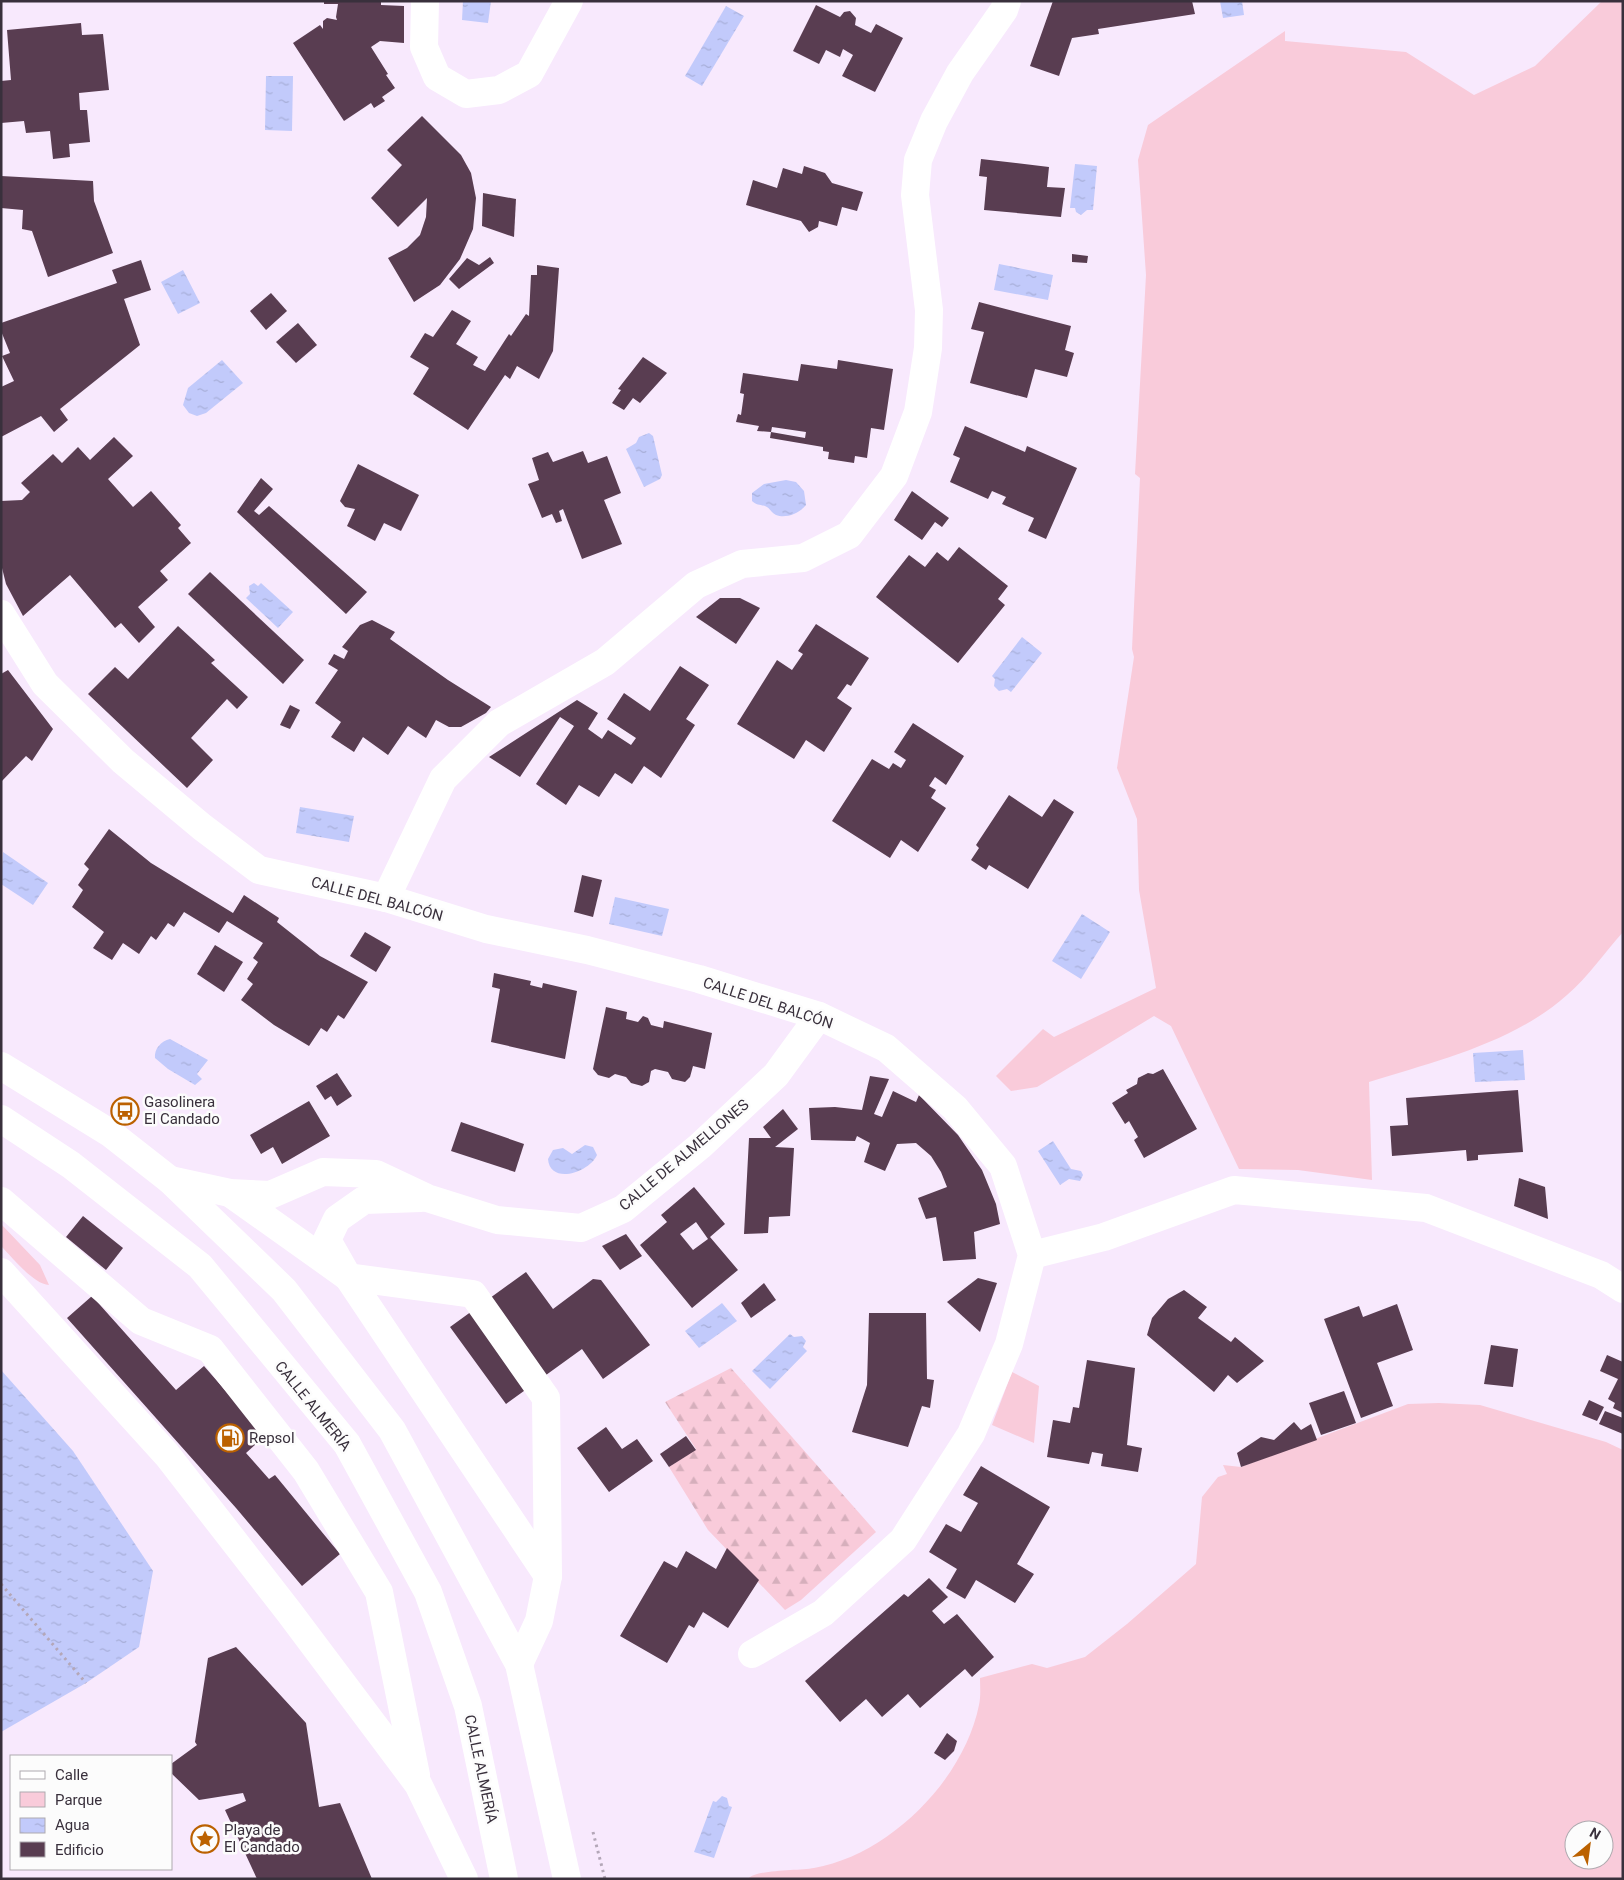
<svg xmlns="http://www.w3.org/2000/svg" width="1624" height="1880" viewBox="0 0 1624 1880" font-family="Roboto,sans-serif">
	<defs>
		<pattern id="forest-firs" width="22" height="20" patternUnits="userSpaceOnUse" patternTransform="scale(1.25)"><rect width="22" height="20" fill="#f9cbda"/><path d="M5 1l3.5 6h-7zM16 11l3.5 6h-7z" fill="#d6afbc"/></pattern>
		<pattern id="water-ripples" width="26" height="14" patternUnits="userSpaceOnUse" patternTransform="scale(1.25)"><rect width="26" height="14" fill="#c2cafb"/><path d="M2 4q2-2 4 0t4 0M15 11q2-2 4 0t4 0" fill="none" stroke="#a7aed8"/></pattern>
	</defs>
	<rect width="100%" height="100%" fill="#f8e9fd"/>
	<g fill="#f9cbda" fill-rule="evenodd">
		<path d="M1602,1H1623V932C1605,952 1588,977 1567,995C1513,1043 1437,1061 1369,1082L1372,1180L1298,1170L1239,1169L1171,1026L1154,1016L1037,1087L1011,1091L996,1076L1043,1029L1054,1037L1156,988L1139,890L1137,819L1117,768L1134,657L1132,649L1140,478L1135,474L1146,275L1138,160L1148,125L1285,31V41L1406,52L1474,95L1535,66Z"/>
		<path d="M1,1224L40,1265L49,1285C33,1284 12,1257 1,1246Z"/>
		<path d="M1012,1372L1039,1386L1034,1443L992,1425Z"/>
		<path d="M1439,1403L1480,1405L1606,1442L1623,1450V1879H748C756,1869 799,1871 814,1868C889,1855 964,1780 979,1705C981,1696 980,1686 980,1678L1032,1664L1047,1668L1085,1657L1127,1624L1196,1564L1202,1497L1218,1477L1227,1474L1223,1465L1241,1467L1408,1404ZM1574,1830H1604V1860H1574Z"/>
	</g>
	<path fill="url(#forest-firs)" d="M731,1368L876,1532L801,1600L785,1610L708,1530L669,1467L696,1449L665,1402Z"/>
	<g fill="url(#water-ripples)">
		<path d="M463,1H491L488,23L462,20Z"/>
		<path d="M1220,1H1242L1244,15L1223,18Z"/>
		<path d="M726,6L744,16L702,86L685,76Z"/>
		<path d="M266,76H293L292,131L265,130Z"/>
		<path d="M1075,164L1097,166L1093,210H1087L1081,215L1076,212L1075,208H1070Z"/>
		<path d="M999,264L1053,275L1048,300L994,290Z"/>
		<path d="M183,270L200,303L178,314L161,282Z"/>
		<path d="M222,360L243,383L206,413L197,416L189,413L183,405L188,388Z"/>
		<path d="M649,433L653,436L662,475L660,479L644,487L626,449L636,443L639,437Z"/>
		<path d="M786,480L796,482L804,491L806,505C800,513 786,519 776,515C772,513 770,509 767,507C761,504 757,506 752,501V493L764,484Z"/>
		<path d="M254,583L258,586L261,583L293,612L278,628L246,598L250,594L249,586Z"/>
		<path d="M1022,637L1042,653L1011,692L1007,689L999,691L994,686L995,679L992,676Z"/>
		<path d="M300,807L354,816L349,842L296,833Z"/>
		<path d="M3,852L48,883L33,905L1,884Z"/>
		<path d="M615,897L669,909L662,936L609,924Z"/>
		<path d="M1082,914L1110,932L1081,979L1052,961Z"/>
		<path d="M170,1039L208,1060L197,1074L202,1079L195,1085L168,1069L155,1058C154,1049 161,1041 170,1039Z"/>
		<path d="M1523,1050L1525,1080L1475,1082L1473,1053Z"/>
		<path d="M1053,1141L1071,1169L1081,1171L1083,1175L1080,1181L1069,1179L1060,1185L1038,1151Z"/>
		<path d="M585,1145L593,1147L597,1155C589,1173 550,1185 548,1159L553,1150L563,1148L572,1154Z"/>
		<path d="M722,1303L737,1321L699,1348L685,1331Z"/>
		<path d="M790,1334L794,1337L802,1336L806,1341L803,1347L807,1351L770,1389L752,1371Z"/>
		<path d="M1,1370L73,1451L153,1571L139,1647L86,1683L1,1732Z"/>
		<path d="M722,1796L727,1798L729,1806L732,1807L714,1858L694,1852L713,1801L716,1802Z"/>
	</g>
	<g fill="#593d51" fill-rule="evenodd">
		<path d="M324,1H381V5L404,6V43L380,41L371,47L388,74L386,75L395,88L382,97L385,101L374,108L371,103L344,121L293,43L320,25L323,29V21L327,18L337,20L336,17L338,4H324Z"/>
		<path d="M1053,1H1192L1195,14L1098,29L1099,34L1072,38L1059,76L1030,66Z"/>
		<path d="M816,5L840,17L844,12L850,11L856,18L855,25L871,33L876,24L903,38L875,92L842,76L853,55L843,49L840,57L826,50L819,64L793,51Z"/>
		<path d="M81,23L82,35L103,34L109,90L79,93L80,110H87L90,142L69,144L70,157L53,159L50,131L26,133L24,121L1,123V81L11,80L7,30Z"/>
		<path d="M422,116L461,155L471,173L476,198L473,229L460,259L440,285L414,302L388,258L407,248L420,235L426,217L427,198L398,227L371,198L402,165L387,150Z"/>
		<path d="M981,159L1049,167L1047,187L1065,188L1061,217L984,210L987,177L979,176Z"/>
		<path d="M804,166L825,173L832,183L863,192L857,211L842,207L837,226L819,221L818,227L809,232L801,221L746,205L753,180L777,188L783,168L802,174Z"/>
		<path d="M1,176L93,181L94,201L113,253L48,277L32,231L22,229L23,210L1,208Z"/>
		<path d="M483,193L516,199L514,237L482,226Z"/>
		<path d="M1072,254L1088,256L1087,263L1072,262Z"/>
		<path d="M490,257L494,263L459,289L449,279L467,258L479,265Z"/>
		<path d="M141,260L151,290L124,299L140,345L60,409L68,420L54,432L41,416L1,437V387L14,381L2,356L10,353L1,331V323L117,283L112,270Z"/>
		<path d="M537,265L559,268L553,351L539,379L517,366L510,379L505,375L468,430L413,394L429,368L410,357L425,333L433,337L452,310L471,321L456,344L478,357L473,365L485,371L509,334L511,336L526,314L529,316L531,275H537Z"/>
		<path d="M271,293L287,311L266,330L250,311Z"/>
		<path d="M979,302L1071,326L1065,350L1074,353L1067,377L1035,369L1027,398L970,383L984,332L971,329Z"/>
		<path d="M298,323L317,345L296,363L276,342Z"/>
		<path d="M643,357L667,373L640,403L633,398L624,410L612,403L621,390L618,389Z"/>
		<path d="M838,360L893,369L884,430L871,428L867,458L855,456L854,463L828,459L829,452L823,451V447L770,438L771,432L757,431L759,426L736,422L738,414L741,415L744,394L740,393L743,373L798,381L801,364L837,369ZM772,427L806,432L805,438L771,432Z"/>
		<path d="M965,426L1025,452L1027,446L1077,468L1046,539L1028,531L1034,518L1002,504L1006,497L992,491L988,499L950,482L960,458L953,455Z"/>
		<path d="M114,437L133,456L108,479L133,507L151,491L181,525L178,528L191,543L160,571L168,580L138,607L155,627L139,643L121,623L115,628L70,575L23,616L6,584L1,564V501L22,500L30,492L21,483L53,454L62,463L78,447L90,460Z"/>
		<path d="M583,451L588,463L607,456L621,493L604,500L622,544L582,559L563,509L559,511L562,521L556,523L552,514L542,518L528,484L539,480L532,458L548,452L553,462Z"/>
		<path d="M358,464L419,495L401,531L384,523L375,541L347,526L355,509L345,507L340,501Z"/>
		<path d="M261,478L273,489L254,511L259,515L269,506L367,592L346,614L237,512Z"/>
		<path d="M912,491L949,518L942,527L935,522L922,540L894,520Z"/>
		<path d="M959,547L1008,586L998,599L1005,605L958,663L876,597L909,555L925,567L937,552L948,561Z"/>
		<path d="M210,572L304,660L283,684L188,594Z"/>
		<path d="M720,598H740L760,608L736,644L696,617Z"/>
		<path d="M372,620L395,632L390,639L448,680L491,707L486,713L461,727H449L436,720L426,738L408,726L388,755L363,737L354,752L331,737L341,722L315,703L338,670L328,664L334,654L344,659L348,651L342,647L360,625Z"/>
		<path d="M816,624L869,658L851,686L847,684L837,698L852,708L824,752L806,740L794,759L737,724L777,660L792,670L803,654L798,651Z"/>
		<path d="M178,626L215,660L211,663L248,697L237,709L227,699L191,738L213,760L187,788L88,694L115,667L128,679Z"/>
		<path d="M680,666L709,685L686,719L695,725L661,778L644,766L632,784L615,773L599,797L579,785L566,805L536,784L574,726L560,717L520,777L489,757L577,700L598,713L588,729L602,739L608,730L631,745L636,738L607,719L624,693L650,711Z"/>
		<path d="M8,670L53,729L32,761L26,756L1,782V674Z"/>
		<path d="M290,705L300,710L290,729L280,725Z"/>
		<path d="M913,723L964,756L946,785L935,777L929,786L936,790L931,798L946,808L918,852L901,840L890,858L832,821L872,759L889,769L893,763L901,768L906,760L894,752Z"/>
		<path d="M1009,795L1042,817L1054,799L1074,812L1028,889L989,865L986,870L971,860L979,848L976,845Z"/>
		<path d="M109,829L151,863L233,913L244,895L279,918L277,922L320,956L368,982L344,1019L338,1015L327,1032L321,1028L309,1046L274,1025L241,1000L253,984L247,979L258,962L253,958L263,943L227,921L219,933L184,912L174,927L168,923L156,940L151,936L139,954L123,943L112,960L93,948L104,932L72,907L83,890L78,885L89,869L84,864Z"/>
		<path d="M582,875L602,880L593,917L574,912Z"/>
		<path d="M365,932L391,947L376,972L350,956Z"/>
		<path d="M215,945L243,962L224,992L197,974Z"/>
		<path d="M494,973L531,981L530,985L542,988L543,983L577,991L565,1059L491,1042L500,989L492,987Z"/>
		<path d="M606,1007L627,1012L626,1019L638,1022L643,1016L648,1018L651,1025L663,1028L664,1021L712,1033L705,1069L693,1066L690,1077L685,1082L672,1079L668,1072L655,1069L651,1071L649,1082L642,1086L631,1083L626,1077L615,1074L609,1078L598,1075L593,1069Z"/>
		<path d="M1163,1069L1197,1129L1144,1158L1134,1140L1138,1137L1129,1121L1125,1124L1112,1103L1128,1093L1126,1090L1137,1084L1138,1078L1148,1073L1153,1074Z"/>
		<path d="M337,1073L352,1096L337,1106L331,1096L325,1100L316,1086Z"/>
		<path d="M870,1076L889,1079L874,1114L882,1117L893,1091L916,1102L919,1095L958,1135L982,1170L996,1204L1000,1224L974,1232L976,1259L943,1261L936,1217L926,1219L918,1198L947,1187L941,1172L931,1156L916,1143L897,1144L885,1171L864,1162L870,1143L857,1136L855,1141L811,1140L809,1108L835,1107L862,1110Z"/>
		<path d="M1518,1090L1523,1152L1478,1155V1160L1467,1161L1466,1150L1392,1156L1390,1126L1408,1125L1406,1098Z"/>
		<path d="M309,1101L330,1136L282,1164L273,1147L261,1154L250,1135Z"/>
		<path d="M783,1109L798,1129L775,1147L794,1148L790,1216L769,1217L768,1233L744,1234L749,1138H771L763,1127Z"/>
		<path d="M461,1122L524,1144L515,1172L451,1151Z"/>
		<path d="M1519,1178L1545,1187L1548,1219L1514,1206Z"/>
		<path d="M694,1187L725,1224L710,1237L738,1270L692,1308L640,1245L667,1222L661,1215ZM696,1222L708,1239L693,1250L680,1234Z"/>
		<path d="M83,1216L123,1248L106,1270L66,1237Z"/>
		<path d="M626,1234L642,1256L620,1270L602,1246Z"/>
		<path d="M526,1272L553,1309L593,1279L601,1280L650,1345L603,1379L582,1349L506,1404L450,1327Z"/>
		<path d="M978,1278L997,1283L980,1332L947,1302Z"/>
		<path d="M764,1283L776,1300L751,1318L741,1303Z"/>
		<path d="M1184,1290L1207,1307L1198,1318L1231,1342L1235,1337L1264,1361L1237,1383L1228,1375L1214,1392L1147,1335L1152,1318L1168,1299Z"/>
		<path d="M92,1296L176,1390L204,1366L265,1436L246,1453L269,1479L275,1475L340,1554L302,1586L236,1508L67,1318Z"/>
		<path d="M1397,1304L1413,1350L1377,1363L1393,1406L1361,1418L1324,1319L1359,1306L1363,1317Z"/>
		<path d="M869,1313H926L927,1379L934,1380L930,1408L922,1406L908,1447L852,1432L867,1385Z"/>
		<path d="M1491,1345L1518,1349L1513,1387L1484,1384Z"/>
		<path d="M1607,1355L1623,1362V1413L1613,1408L1615,1403L1608,1399L1618,1379L1600,1371Z"/>
		<path d="M1087,1360L1135,1368L1127,1445L1142,1448L1138,1472L1101,1466L1103,1454L1092,1452L1089,1464L1047,1457L1053,1420L1070,1423L1073,1407L1079,1408Z"/>
		<path d="M1344,1391L1356,1423L1321,1435L1309,1403Z"/>
		<path d="M1589,1400L1604,1407L1597,1421L1582,1415Z"/>
		<path d="M1605,1411L1623,1418V1434L1599,1424Z"/>
		<path d="M1294,1422L1301,1430L1311,1424L1317,1440L1241,1467L1237,1453L1261,1437L1274,1440Z"/>
		<path d="M606,1427L622,1449L637,1439L653,1461L609,1492L577,1448Z"/>
		<path d="M686,1436L696,1450L669,1467L660,1454Z"/>
		<path d="M981,1466L1050,1507L1017,1564L1034,1574L1015,1603L976,1580L965,1599L946,1588L957,1569L929,1552L946,1524L961,1532L965,1525L978,1503L963,1495Z"/>
		<path d="M727,1548L759,1580L728,1628L703,1612L694,1628L689,1625L667,1663L620,1636L664,1561L677,1568L686,1551L716,1569Z"/>
		<path d="M929,1578L948,1597L932,1611L944,1624L957,1614L994,1657L972,1677L965,1669L920,1708L908,1694L882,1717L866,1699L840,1722L805,1681L904,1594L908,1597Z"/>
		<path d="M236,1647L306,1723L319,1807L340,1803L372,1879H257L225,1810L246,1801L243,1793L199,1800L171,1773V1764L197,1745L195,1742L208,1658Z"/>
		<path d="M947,1733L957,1741L954,1751L945,1760L934,1753Z"/>
	</g>
	<g fill="none" stroke-linecap="round" stroke-linejoin="round">
		<g stroke="#b4a7b8" stroke-width="3" stroke-dasharray="2.5 4" stroke-linecap="butt">
			<path d="M1,1584L86,1683"/>
			<path d="M593,1832L605,1879"/>
		</g>
		<g stroke="#fff" stroke-width="28">
			<path d="M425,1L424,47L437,77L466,94L499,90L529,74L569,1"/>
			<path d="M1,614L45,684L123,761L202,827L259,870L386,898L486,929L587,950L699,979L819,1016L886,1048L955,1108L1003,1166L1032,1255L1009,1344L971,1434L903,1540L823,1613L752,1654"/>
			<path d="M386,898L443,779L499,723L605,662L696,585L742,564L803,558L849,535L894,476L918,412L928,348L929,310L915,195L918,160L934,121L960,73L1004,10L1007,1"/>
			<path d="M170,1180L230,1193L270,1195L323,1172L376,1174L427,1198L497,1220L581,1228L623,1209L700,1146L776,1075L819,1016"/>
			<path d="M230,1193L348,1277L473,1294L546,1398L548,1576"/>
			<path d="M421,1198L364,1200L337,1219L327,1240L348,1277L548,1576L539,1621L519,1664"/>
			<path d="M1,1201L141,1321L210,1349L306,1471L379,1592L416,1775"/>
			<path d="M1032,1255L1104,1237L1234,1190L1426,1208L1601,1275L1623,1289"/>
			<path d="M1,1272L167,1455L289,1612L418,1784L464,1879"/>
		</g>
		<g stroke="#fff" stroke-width="28">
			<path d="M1,1066L110,1133L170,1180L284,1290L392,1430L519,1664L567,1879"/>
			<path d="M1,1119L71,1165L200,1266L347,1444L428,1592L468,1706L504,1879"/>
		</g>
	</g>
	<defs>
		<g id="bus-ring" transform="scale(1.4375)"><circle r="9.5" fill="#fcfcfc" stroke="#bb6100" stroke-width="1.5"/><path d="M-5-6H5V4H4V6H2V4H-2V6H-4V4H-5ZM-3.5-4V0h7V-4ZM-3.5 1.2v1.5H-2V1.2ZM2 1.2v1.5H3.5V1.2Z" fill="#bb6100"/></g>
		<g id="fuel-ring" transform="scale(1.4375)"><circle r="9.5" fill="#fcfcfc" stroke="#bb6100" stroke-width="1.5"/><path d="M-5.5-6h7V0h2V4h1.3V-2.5L3-4.5l.8-.8L6-3V5H2.5V1h-1V6h-7ZM-4.2-4.7v3.2H.2V-4.7Z" fill="#bb6100"/></g>
		<g id="sight-ring" transform="scale(1.4375)"><circle r="9.5" fill="#fcfcfc" stroke="#bb6100" stroke-width="1.5"/><path d="M0-6L1.8-2.2L6-1.7L2.9 1.2L3.7 5.4L0 3.3L-3.7 5.4L-2.9 1.2L-6-1.7L-1.8-2.2Z" fill="#bb6100"/></g>
	</defs>
	<g fill-rule="evenodd">
		<use href="#bus-ring" x="125" y="1111"/>
		<use href="#fuel-ring" x="230" y="1438"/>
		<use href="#sight-ring" x="205" y="1839"/>
	</g>
	<g text-anchor="middle" dominant-baseline="central" stroke-width="5" stroke-linejoin="round" paint-order="stroke">
		<g font-size="15" fill="#39303c" stroke="#fcfcfc">
			<text transform="translate(377 899) rotate(15)">CALLE DEL BALCÓN</text>
			<text transform="translate(768 1003) rotate(18)">CALLE DEL BALCÓN</text>
			<text transform="translate(684 1155) rotate(-40)">CALLE DE ALMELLONES</text>
			<text transform="translate(313 1406) rotate(51)">CALLE ALMERÍA</text>
			<text transform="translate(481 1769) rotate(78)">CALLE ALMERÍA</text>
		</g>
		<g font-size="15" fill="#39303c" stroke="#fcfcfc" text-anchor="start">
			<text x="144" y="1102">Gasolinera<tspan x="144" dy="17">El Candado</tspan></text>
			<text x="249" y="1438">Repsol</text>
			<text x="224" y="1830">Playa de<tspan x="224" dy="17">El Candado</tspan></text>
		</g>
	</g>
	<rect width="1624" height="1880" fill="none" stroke="#39303c" stroke-width="5"/>
	<rect x="10" y="1755" width="162" height="115" fill="#fcfcfc" stroke="#aeaaaf"/>
	<rect x="20" y="1771" width="25" height="8" fill="#ffffff" stroke="#aeaaaf"/>
	<text x="55" y="1780" font-size="15" fill="#39303c">Calle</text>
	<rect x="20" y="1792" width="25" height="15" fill="#f9cbda" stroke="#aeaaaf"/>
	<text x="55" y="1805" font-size="15" fill="#39303c">Parque</text>
	<rect x="20" y="1818" width="25" height="15" fill="url(#water-ripples)" stroke="#aeaaaf"/>
	<text x="55" y="1830" font-size="15" fill="#39303c">Agua</text>
	<rect x="20" y="1842" width="25" height="15" fill="#593d51" stroke="#aeaaaf"/>
	<text x="55" y="1855" font-size="15" fill="#39303c">Edificio</text>
	<g transform="translate(1589 1845) rotate(29)"><circle r="24" fill="#fcfcfc" stroke="#aeaaaf"/>
	<path d="M0-4L9 19L0 12L-9 19Z" fill="#bb6100"/>
	<text y="-8" font-size="14" font-weight="bold" text-anchor="middle" fill="#39303c">N</text>
	</g>
</svg>
